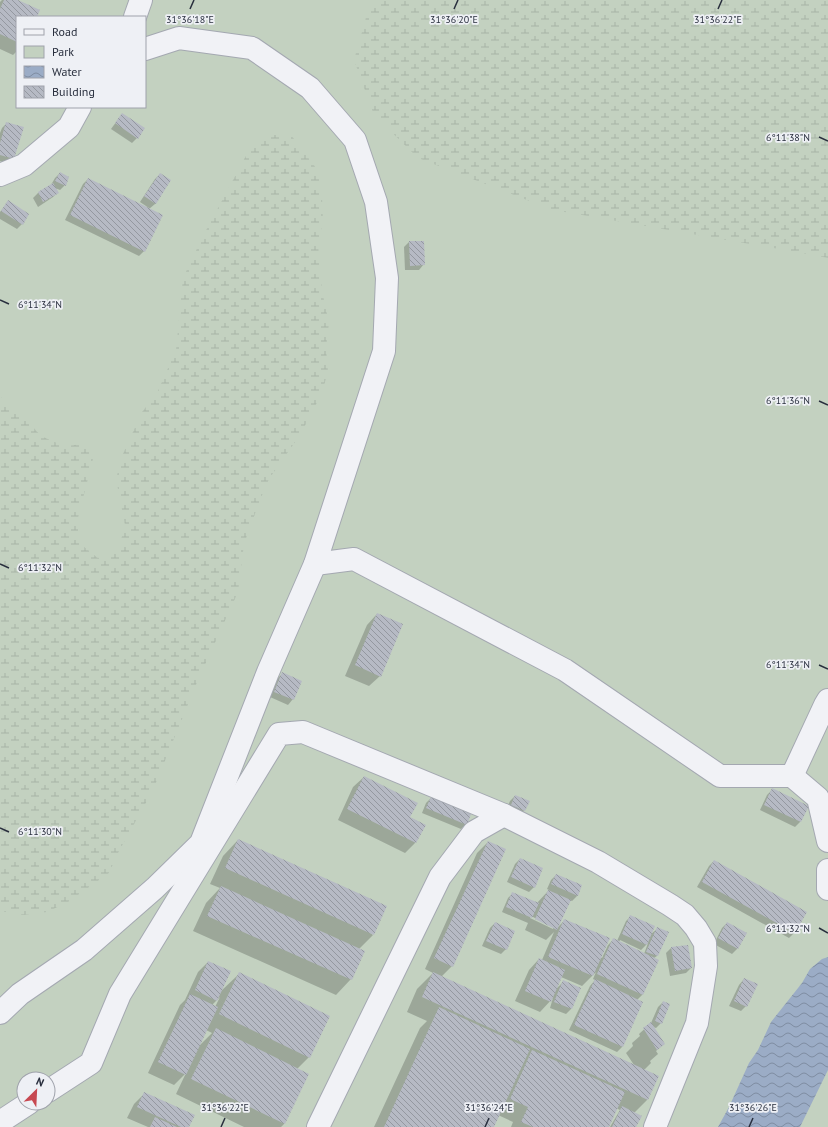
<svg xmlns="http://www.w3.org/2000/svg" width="828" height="1127" viewBox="0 0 828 1127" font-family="'PT Sans',sans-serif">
	<defs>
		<pattern id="wetland-marsh" width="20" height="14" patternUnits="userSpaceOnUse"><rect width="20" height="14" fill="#c3d1c0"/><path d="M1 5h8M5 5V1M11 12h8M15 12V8" fill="none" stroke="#a8b4a6"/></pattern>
		<pattern id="water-waves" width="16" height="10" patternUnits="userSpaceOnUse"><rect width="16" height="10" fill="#9bacc6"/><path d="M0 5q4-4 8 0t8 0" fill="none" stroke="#7e8ca2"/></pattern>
		<pattern id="building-back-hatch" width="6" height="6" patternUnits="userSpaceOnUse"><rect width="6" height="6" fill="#b6bac4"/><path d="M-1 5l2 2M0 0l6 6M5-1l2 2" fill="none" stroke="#9498a0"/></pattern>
	</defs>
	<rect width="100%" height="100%" fill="#dee1e7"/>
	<path fill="#c3d1c0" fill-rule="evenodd" d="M0,0H828V1127H0ZM17,17H145V107H17ZM24,1079H48V1103H24Z"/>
	<g fill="url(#wetland-marsh)">
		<path d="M371,0H828V258L802,253L553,210L418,158L374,115L354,60Z"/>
		<path d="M265,135H291L319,172L322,196L323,221L318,244L322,291L329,323L326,348L328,372L321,395L300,435L269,479L260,500L244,544L238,592L198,680L153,790L119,851L109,873L68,902L47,912L23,915L0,911V397L4,399L24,417L41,436L64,446L85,444L94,455L78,518V542L98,558L119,547L125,525L116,479L122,456L142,412L157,393L176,350L183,278L203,236L248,152Z"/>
	</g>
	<path fill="url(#water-waves)" d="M828,957V1070L800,1127H718L729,1107L749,1063L758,1050L771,1022L802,983L810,969L822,959Z"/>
	<g fill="#0003" fill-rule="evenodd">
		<path d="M2,0H16L36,17H17V51L13,55L0,49V2Z"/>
		<path d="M122,114L137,138L132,143L111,129Z"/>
		<path d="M7,123L13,159L8,164L0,161V133L2,128Z"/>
		<path d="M60,173L65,185L60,190L55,188L58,192L53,197L38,207L33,198L38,193L51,185L55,178Z"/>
		<path d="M160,174L170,181L155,204L149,209L144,251L139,256L65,220L83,184L88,179L148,209L149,208L140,202L155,179Z"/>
		<path d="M8,202L22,224L17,229L0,219V212Z"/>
		<path d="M409,242L424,264L419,270H405L404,247Z"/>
		<path d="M377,614L380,676L369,686L345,676L367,625Z"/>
		<path d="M282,674L293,699L288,705L270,697L277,679Z"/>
		<path d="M364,777L409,817L425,825L415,843L405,853L338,820L353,787Z"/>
		<path d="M772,790L807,806L800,822L795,827L760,810L767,795Z"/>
		<path d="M515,796L524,811L519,816L506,810L510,801Z"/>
		<path d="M431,798L466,824L461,829L422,813L426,803Z"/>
		<path d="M238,840L373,935L359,949L351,979L336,995L193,931L206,903L220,888L210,884L223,856Z"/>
		<path d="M488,842L452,966L441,977L634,1065L626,1053L633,1046L632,1043L640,1036L639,1034L651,1023L658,1007L663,1002L661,1023L656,1028L653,1027L664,1044L656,1051L658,1054L650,1061L651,1063L644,1070L658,1076L647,1100L634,1113L635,1127H610L620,1110L616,1108L608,1127H511L513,1122L498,1115L492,1127H374L420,1028L427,1021L407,1012L417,989L433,973L425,969L477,853Z"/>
		<path d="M520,859L534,887L529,892L507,882L515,864Z"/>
		<path d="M714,861L805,912L794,933L789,938L697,887L709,866Z"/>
		<path d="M556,875L581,886L577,896L572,901L570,900L557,928L565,920L600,957L602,958L608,945L613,940L617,941L626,921L631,916L650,935L658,928L668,933L657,956L654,958L643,994L637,1000L642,1002L622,1047L617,1052L569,1030L590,986L595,980L593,979L596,972L582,986L561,977L556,989L563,982L580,988L571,1009L566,1014L550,1008L553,998L540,1012L515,1001L529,970L539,959L542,960L554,932L546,940L525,930L528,923L502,912L508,898L513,893L537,903L549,890L547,889L551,880ZM531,916L553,927V929L530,918ZM620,940L641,950L648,943L644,954L619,942Z"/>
		<path d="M495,923L506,949L501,954L482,946L490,928Z"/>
		<path d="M727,923L746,933L737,949L732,954L714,944L722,928Z"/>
		<path d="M671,948L691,968L686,973L670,976L666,953Z"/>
		<path d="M208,962L220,992L239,974L309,1057L297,1069L308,1074L284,1124L281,1127H244L176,1094L186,1073L174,1085L148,1073L180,1005L185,1000L198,972ZM220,997L215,1007L212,1005ZM206,1030L212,1033L198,1047Z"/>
		<path d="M744,979L746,1006L741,1011L729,1006L739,985Z"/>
		<path d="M144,1094L188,1127H148L127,1118L134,1104Z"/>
	</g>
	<g fill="url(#building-back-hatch)">
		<path d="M4,0H18L40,10L37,17H17V42L0,34V9Z"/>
		<path d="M122,113L145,128L138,139L115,123Z"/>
		<path d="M6,122L24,127L14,159L0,155V143Z"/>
		<path d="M60,172L69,177L66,186L55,181Z"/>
		<path d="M160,173L171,180L156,204L144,196Z"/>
		<path d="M88,178L163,215L145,252L70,215Z"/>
		<path d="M53,183L59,193L43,202L38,192Z"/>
		<path d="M8,200L29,214L23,225L1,211Z"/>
		<path d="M409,241H424L425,265L410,266Z"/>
		<path d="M377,613L403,624L381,677L355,665Z"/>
		<path d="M282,672L302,681L294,700L274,692Z"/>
		<path d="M364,776L418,803L410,817L426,825L416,843L347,809Z"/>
		<path d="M772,788L809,806L801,822L764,805Z"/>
		<path d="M515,795L530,801L525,811L511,805Z"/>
		<path d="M431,797L471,814L467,825L426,808Z"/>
		<path d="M238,839L387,906L374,935L225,868Z"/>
		<path d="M488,841L506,849L453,967L434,958Z"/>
		<path d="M520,858L543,868L535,888L511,877Z"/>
		<path d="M714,860L807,912L795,933L702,882Z"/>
		<path d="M556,874L582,885L578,896L551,884Z"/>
		<path d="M221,886L365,951L352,980L207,916Z"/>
		<path d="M548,890L571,900L557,930L535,919Z"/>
		<path d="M512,892L539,903L532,918L506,907Z"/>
		<path d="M630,915L655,926L647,945L622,934Z"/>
		<path d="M564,919L610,938L593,976L548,957Z"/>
		<path d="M495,922L515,931L507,950L486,941Z"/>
		<path d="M727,922L747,933L738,949L718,938Z"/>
		<path d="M657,927L669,932L658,956L646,952Z"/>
		<path d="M613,938L659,960L643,995L597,974Z"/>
		<path d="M688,945L692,968L675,971L671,947Z"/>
		<path d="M539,958L565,970L551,1002L525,991Z"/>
		<path d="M208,961L231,971L217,1001L195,990Z"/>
		<path d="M239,972L330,1016L310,1058L219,1014Z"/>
		<path d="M433,972L659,1076L648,1100L422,997Z"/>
		<path d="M744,978L758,984L747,1007L734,1001Z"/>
		<path d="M595,979L643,1002L623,1047L574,1025Z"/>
		<path d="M563,980L581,988L572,1009L554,1002Z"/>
		<path d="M190,994L218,1007L186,1075L158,1062Z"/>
		<path d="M663,1001L670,1004L662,1024L655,1021Z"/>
		<path d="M439,1007L530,1049L494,1127H384Z"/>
		<path d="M651,1022L665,1044L657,1050L643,1028Z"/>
		<path d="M216,1028L309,1074L285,1124L191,1079Z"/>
		<path d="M532,1050L625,1092L609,1127H533L521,1122L528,1107L510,1099Z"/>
		<path d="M144,1092L195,1115L189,1127H181L137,1107Z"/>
		<path d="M622,1106L642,1116L636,1127H612Z"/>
		<path d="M155,1117L177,1127H150Z"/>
	</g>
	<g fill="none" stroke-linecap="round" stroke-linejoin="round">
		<g stroke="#a4a8b1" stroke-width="24">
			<g id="minor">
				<path d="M135,17L141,0"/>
				<path d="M0,175L24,165L69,127L80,107"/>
				<path d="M315,564L354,559L565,670L720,776H792L825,705L828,700"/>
				<path d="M792,776L818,798L828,841"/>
				<path d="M504,815L598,862L670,905L685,915L696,928L705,943L706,966L697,1023L655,1127"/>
				<path d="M828,870V889"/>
				<path d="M0,1013L20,994L84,950L155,888L201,843L268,672L315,564L384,351L387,278L376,202L355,140L310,88L252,48L179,38L145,49"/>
				<path d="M48,1091L91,1063L120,994L279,734L303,732L504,815L474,832L440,877L318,1127"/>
				<path d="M0,1122L29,1103"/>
			</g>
		</g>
		<use href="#minor" stroke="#f1f2f6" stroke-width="22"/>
	</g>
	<path fill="none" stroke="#282e3d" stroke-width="1.5" d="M190,9L194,0M454,9L458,0M718,9L722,0M819,137L828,141M0,300L9,304M819,401L828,405M0,564L9,568M819,665L828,669M0,828L9,832M819,928L828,933M221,1127L225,1118M485,1127L489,1118M749,1127L753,1118"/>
	<g font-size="10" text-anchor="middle" fill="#282e3d" stroke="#eef0f5" stroke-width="3.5" stroke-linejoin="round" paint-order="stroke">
		<text x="190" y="23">31°36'18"E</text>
		<text x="454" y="23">31°36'20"E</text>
		<text x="718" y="23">31°36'22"E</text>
		<text x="788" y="141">6°11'38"N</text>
		<text x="40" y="308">6°11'34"N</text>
		<text x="788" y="404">6°11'36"N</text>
		<text x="40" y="571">6°11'32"N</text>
		<text x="788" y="668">6°11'34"N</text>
		<text x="40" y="835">6°11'30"N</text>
		<text x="788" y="932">6°11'32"N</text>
		<text x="225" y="1111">31°36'22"E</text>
		<text x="489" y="1111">31°36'24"E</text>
		<text x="753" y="1111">31°36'26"E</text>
	</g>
	<rect x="16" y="16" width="130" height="92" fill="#eef0f5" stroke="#9fa2ab"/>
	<rect x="24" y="29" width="20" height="6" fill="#f1f2f6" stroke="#9fa2ab"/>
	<text x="52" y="36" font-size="12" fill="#282e3d">Road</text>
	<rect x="24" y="46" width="20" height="12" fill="#c3d1c0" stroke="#9fa2ab"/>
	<text x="52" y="56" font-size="12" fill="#282e3d">Park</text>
	<rect x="24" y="66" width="20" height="12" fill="url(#water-waves)" stroke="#9fa2ab"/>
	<text x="52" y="76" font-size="12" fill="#282e3d">Water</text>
	<rect x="24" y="86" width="20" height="12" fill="url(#building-back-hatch)" stroke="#9fa2ab"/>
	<text x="52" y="96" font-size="12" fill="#282e3d">Building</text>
	<g transform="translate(36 1091) rotate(24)"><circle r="19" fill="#eef0f5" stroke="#9fa2ab"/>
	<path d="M0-3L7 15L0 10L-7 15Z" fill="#c74851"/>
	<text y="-6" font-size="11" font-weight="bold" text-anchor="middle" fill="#282e3d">N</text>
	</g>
</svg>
